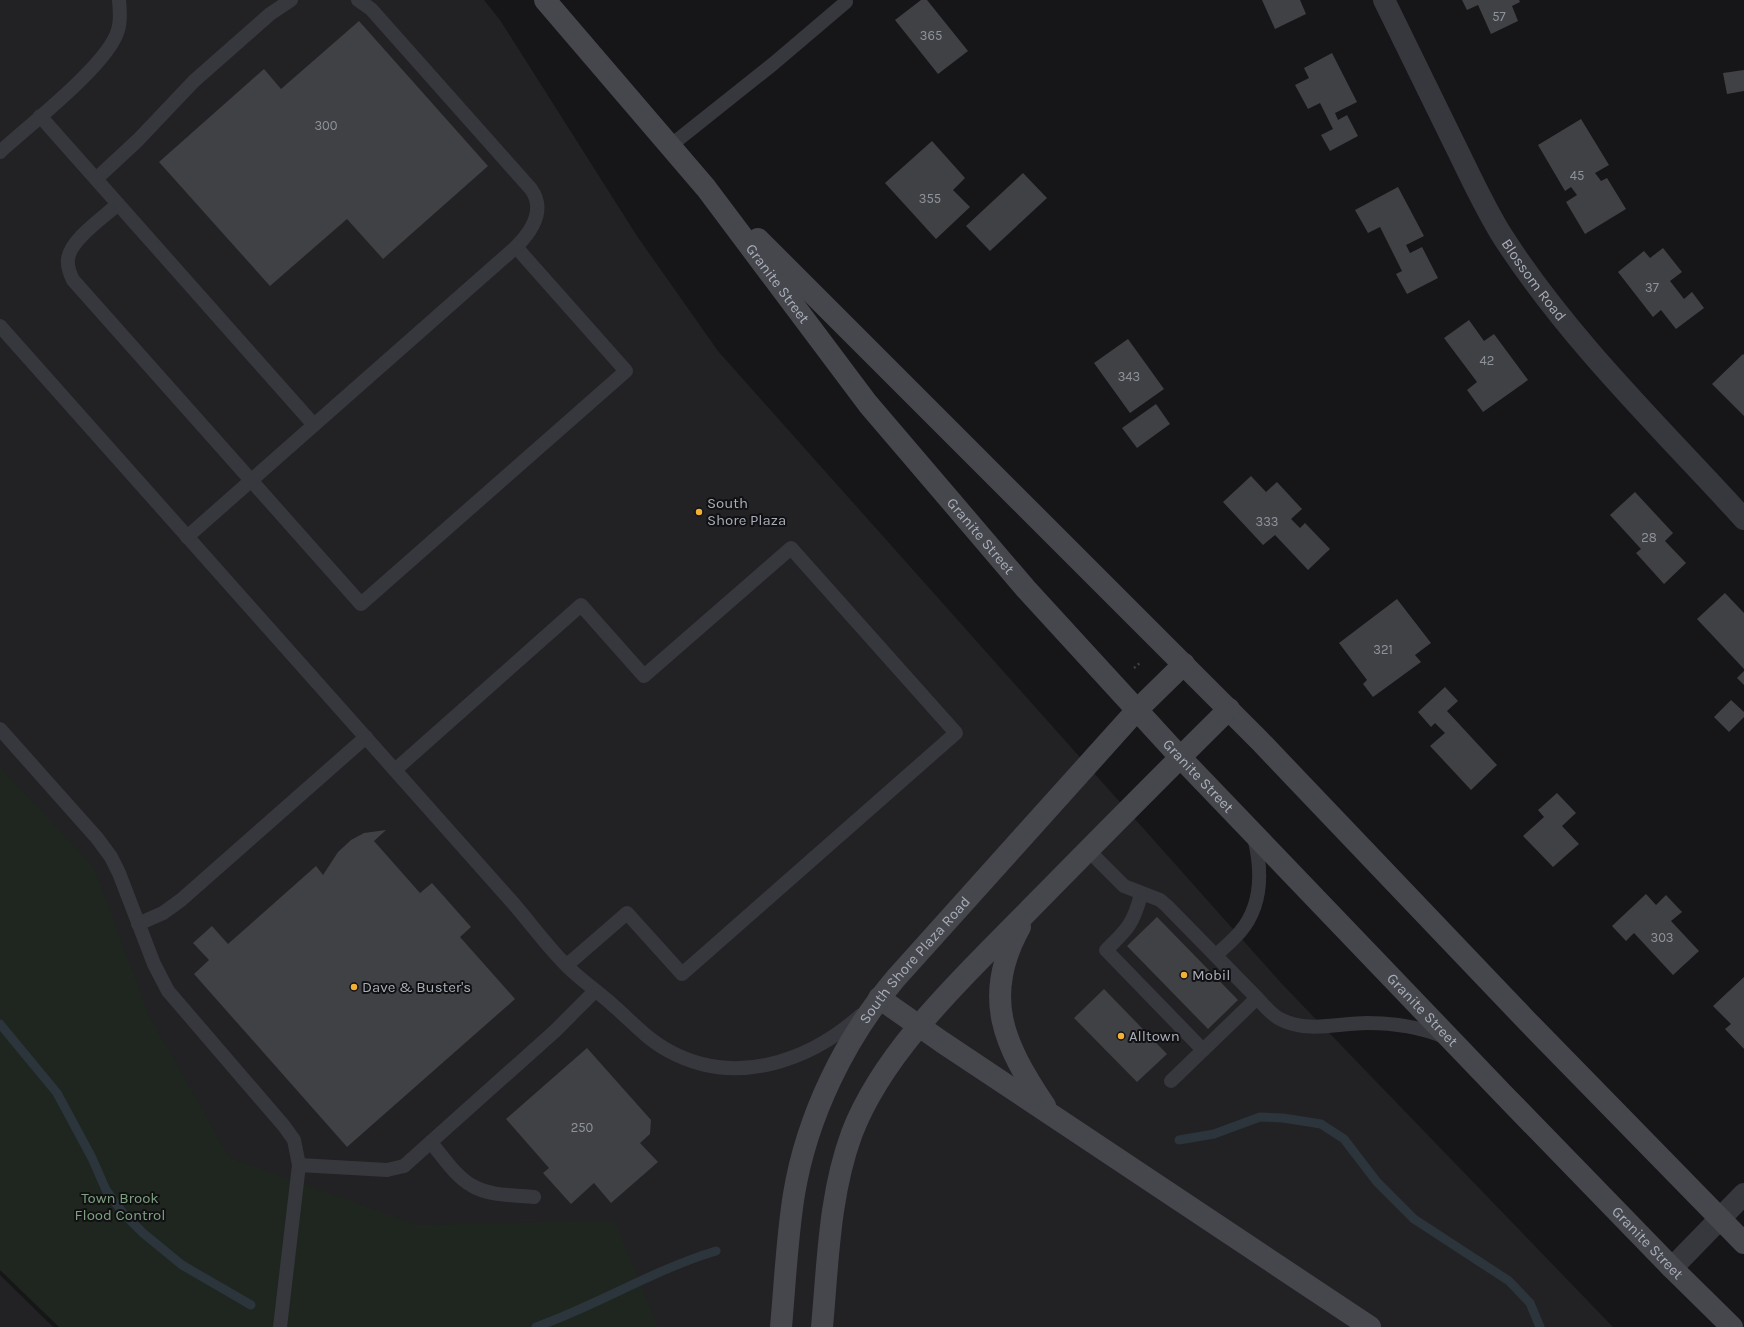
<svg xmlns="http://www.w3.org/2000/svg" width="1744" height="1327" viewBox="0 0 1744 1327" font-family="Karla,sans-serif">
	<rect width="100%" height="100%" fill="#161618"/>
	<g fill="#222225">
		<path d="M0,0H484L500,20L637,236L718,351L1282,984L1613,1327H652L414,1231L229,1163L0,767Z"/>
		<path d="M0,1275L53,1327H0Z"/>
	</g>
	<path fill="#1e261f" d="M0,767L94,867L148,1013L230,1158L417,1225L615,1221L658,1327H59L0,1270Z"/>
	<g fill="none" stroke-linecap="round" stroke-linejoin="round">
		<g stroke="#2c353c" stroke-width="9">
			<path d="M0,1024L57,1093L92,1158L106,1190L123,1213L143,1233L182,1265L251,1305"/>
			<path d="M1179,1140L1214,1134L1260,1117L1283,1118L1321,1124L1344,1139L1377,1182L1414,1219L1509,1281L1530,1303L1540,1327"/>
			<path d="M536,1327C598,1305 653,1270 716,1251"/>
		</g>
	</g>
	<g fill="#404145">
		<path d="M921,0H927L968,51L938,74L895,20Z"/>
		<path d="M1262,0H1300L1306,14L1275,29Z"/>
		<path d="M1462,0H1519L1520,2L1512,6L1518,21L1491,34L1478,5L1467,10Z"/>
		<path d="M359,21L488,166L383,259L347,219L270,286L159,162L264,69L281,89Z"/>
		<path d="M1332,53L1357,102L1335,113L1338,120L1347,115L1358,136L1330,151L1321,135L1333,129L1320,103L1308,109L1295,85L1309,78L1304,68Z"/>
		<path d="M1744,70V91L1727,94L1723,73Z"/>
		<path d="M1581,119L1609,165L1595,173L1601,181L1607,178L1626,209L1585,234L1566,202L1577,195L1571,187L1565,191L1538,145Z"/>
		<path d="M932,141L965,178L953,190L970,207L936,239L885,183Z"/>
		<path d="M1023,173L1047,198L990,251L966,226Z"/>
		<path d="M1398,187L1424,236L1406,245L1410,253L1422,247L1438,278L1407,294L1396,274L1402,271L1380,227L1368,233L1355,210Z"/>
		<path d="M1663,248L1682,272L1670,281L1684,299L1692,292L1704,308L1676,329L1661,310L1653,317L1618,272L1644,251L1650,258Z"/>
		<path d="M1469,320L1484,341L1494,334L1528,380L1483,412L1467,390L1477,382L1444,338Z"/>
		<path d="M1128,339L1164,389L1130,413L1094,363Z"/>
		<path d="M1743,354L1744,355V416L1712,384Z"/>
		<path d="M1156,404L1170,424L1137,448L1122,428Z"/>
		<path d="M1251,476L1266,492L1277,482L1302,509L1291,519L1300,528L1305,523L1330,549L1308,570L1275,535L1263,545L1223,502Z"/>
		<path d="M1635,492L1673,533L1665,541L1686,563L1664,584L1636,553L1641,549L1610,515Z"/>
		<path d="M1725,593L1744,613V669L1697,619Z"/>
		<path d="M1397,599L1431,643L1415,655L1421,662L1373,697L1363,684L1367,680L1339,643Z"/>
		<path d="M1744,671V685L1737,678Z"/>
		<path d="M1445,687L1458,701L1447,711L1497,765L1471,790L1430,746L1445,733L1435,723L1431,727L1418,712Z"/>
		<path d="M1731,700L1744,712V717L1729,732L1714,717Z"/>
		<path d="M1557,793L1576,813L1562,826L1579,844L1553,867L1523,836L1544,817L1538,810Z"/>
		<path d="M386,830L374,841L420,893L432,883L471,927L460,937L515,999L347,1147L194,974L209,960L193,943L212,926L228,944L316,866L323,875L338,852L351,840L364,833Z"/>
		<path d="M1646,894L1656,905L1666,895L1682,912L1671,921L1699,951L1673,975L1634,933L1626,941L1612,926Z"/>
		<path d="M1157,917L1238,1000L1208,1029L1127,946Z"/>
		<path d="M1744,977V1049L1725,1029L1731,1024L1713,1006Z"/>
		<path d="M1104,989L1167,1054L1137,1082L1074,1018Z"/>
		<path d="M587,1048L651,1120L650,1134L640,1143L658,1162L611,1203L594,1183L571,1204L543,1173L549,1168L506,1119Z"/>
	</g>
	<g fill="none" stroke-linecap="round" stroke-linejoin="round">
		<path stroke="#3d3f44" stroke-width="2.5" stroke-dasharray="2 3" stroke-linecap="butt" d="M1134,668L1141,662"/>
		<g stroke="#37383d" stroke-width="14">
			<path d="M40,116L314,425"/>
			<path d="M670,146L773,64L846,2"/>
			<path d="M0,152C28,126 109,64 118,30C121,21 120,10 119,0"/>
			<path d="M96,179L138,140L194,81L270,14L291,0"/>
			<path d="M118,204C104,217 70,240 68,259C67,267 70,274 73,280L361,604L626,371L516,247"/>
			<path d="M0,326L513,903C532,925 550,950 571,970C585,983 601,994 615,1007C632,1022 648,1040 669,1051C735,1087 808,1062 861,1015"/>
			<path d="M187,537L516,247C532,231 546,210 531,189L371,9L358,0"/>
			<path d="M0,729L97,838L111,857L119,873L154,964L168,991L284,1126L294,1140L299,1165L280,1327"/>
			<path d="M395,770L581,605L644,676L791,548L956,733L682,974L627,913L567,965"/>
			<path d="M1088,850L1124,886L1160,900L1167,906L1257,998L1171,1081"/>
			<path d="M1141,894C1134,923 1127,930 1106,950L1203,1050"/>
			<path d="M138,924L163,913L181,900L366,737"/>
			<path d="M1216,955C1224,948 1233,940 1240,932C1263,905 1262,869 1254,837"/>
			<path d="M1257,998C1265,1006 1272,1016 1282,1020C1308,1033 1340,1023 1367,1023C1394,1023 1420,1027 1445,1037"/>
			<path d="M431,1143C443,1156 455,1176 471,1185C488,1196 514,1195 534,1197"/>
			<path d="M299,1165L387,1170L404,1166L555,1031L595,991"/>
		</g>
		<g stroke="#37383d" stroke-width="22">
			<path id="s1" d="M1384,0C1407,47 1430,94 1453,141C1469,173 1484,207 1503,237C1570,341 1661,428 1744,519"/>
			<path d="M1672,1268L1744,1194"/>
		</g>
		<g stroke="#45474d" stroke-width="22">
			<path id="s2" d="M545,0L706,188L868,404L1026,589L1180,757L1505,1096L1672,1268L1732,1327"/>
			<path d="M758,239L1259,740L1528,1022L1744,1243"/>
			<path d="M1020,927C981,997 1004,1045 1045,1106"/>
			<path d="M879,998L942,1042L1370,1327"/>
			<path id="s3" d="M781,1327C785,1283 787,1237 794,1194C807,1116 845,1038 896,978L1136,711L1184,664"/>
			<path d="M822,1327C828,1262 829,1195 852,1133C885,1047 970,971 1033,906C1098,840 1163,774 1229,709"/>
		</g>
	</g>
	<g fill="#f2b134" stroke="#111113" stroke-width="1.5">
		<circle cx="699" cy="512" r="4"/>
		<circle cx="1184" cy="975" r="4"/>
		<circle cx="354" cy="987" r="4"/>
		<circle cx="1121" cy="1036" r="4"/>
	</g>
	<g text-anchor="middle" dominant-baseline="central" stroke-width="4" stroke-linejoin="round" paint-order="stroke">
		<g font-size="13" fill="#8e929b">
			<text x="1499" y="16">57</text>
			<text x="931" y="35">365</text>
			<text x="326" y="125">300</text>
			<text x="1577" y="175">45</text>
			<text x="930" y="198">355</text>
			<text x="1652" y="287">37</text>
			<text x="1487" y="360">42</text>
			<text x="1129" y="376">343</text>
			<text x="1267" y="521">333</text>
			<text x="1649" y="537">28</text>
			<text x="1383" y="649">321</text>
			<text x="1662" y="937">303</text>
			<text x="582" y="1127">250</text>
		</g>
		<g font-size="15" fill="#a8adb8" stroke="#111113">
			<text stroke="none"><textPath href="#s1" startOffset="318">Blossom Road</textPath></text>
			<text stroke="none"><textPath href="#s2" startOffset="367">Granite Street</textPath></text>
			<text stroke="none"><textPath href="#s2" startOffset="691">Granite Street</textPath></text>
			<text stroke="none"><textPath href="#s2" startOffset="1015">Granite Street</textPath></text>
			<text stroke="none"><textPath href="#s3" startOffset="401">South Shore Plaza Road</textPath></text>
			<text stroke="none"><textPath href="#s2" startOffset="1339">Granite Street</textPath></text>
			<text stroke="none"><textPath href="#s2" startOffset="1663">Granite Street</textPath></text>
		</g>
		<g font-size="15" fill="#a8adb8" stroke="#111113" text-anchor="start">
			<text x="707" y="503">South<tspan x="707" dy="17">Shore Plaza</tspan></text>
			<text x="1192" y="975">Mobil</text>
			<text x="362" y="987">Dave &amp; Buster's</text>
			<text x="1129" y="1036">Alltown</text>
		</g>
		<g font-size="15" fill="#7fa381" stroke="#111113">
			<text x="120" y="1198">Town Brook<tspan x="120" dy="17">Flood Control</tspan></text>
		</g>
	</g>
</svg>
